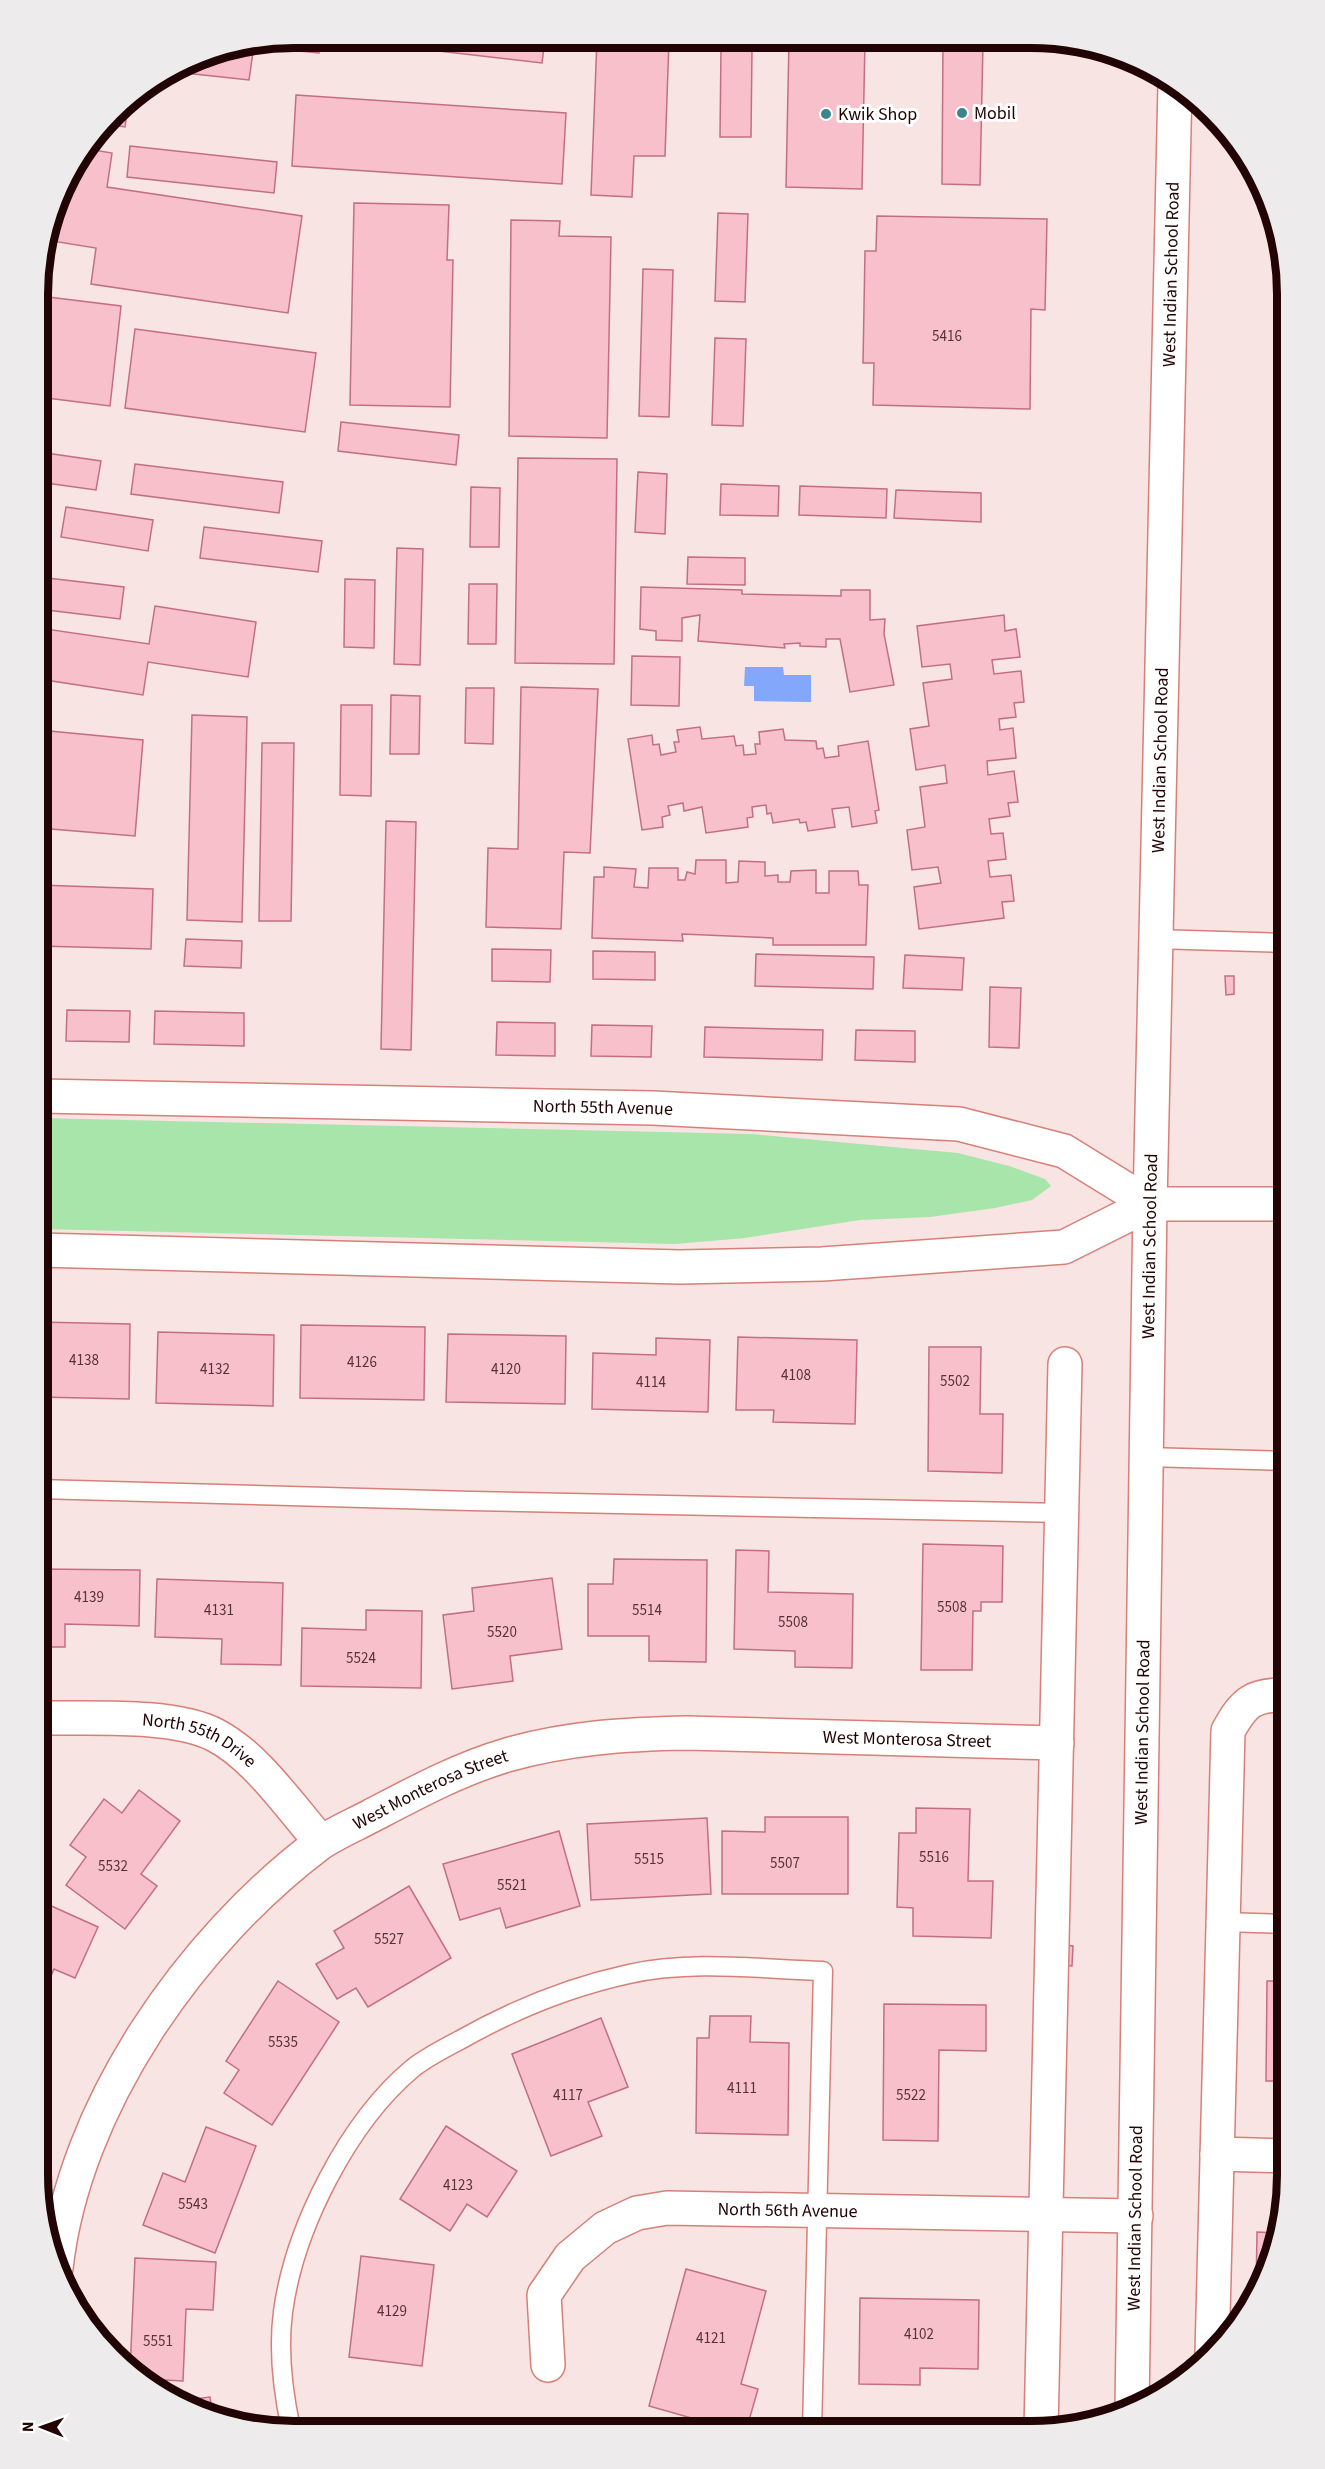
<svg xmlns="http://www.w3.org/2000/svg" width="1325" height="2469" viewBox="0 0 1325 2469" font-family="'Source Sans 3',sans-serif">
	<rect width="100%" height="100%" fill="#f8e4e2"/>
	<path fill="#a7e5aa" d="M39,1118L751,1134L958,1153L1009,1166L1045,1179L1051,1186L1032,1200L995,1208L930,1217L860,1220L745,1238L675,1244L39,1229Z"/>
	<path fill="#83a7fb" d="M745,667H783L784,675H811V702L754,701V686H744Z"/>
	<g fill="#f7c0ca" stroke="#c36f82" stroke-width="1.5">
		<path d="M290,38H320L319,53L289,50Z"/>
		<path d="M343,38L545,39L542,63L343,40Z"/>
		<path d="M597,39L669,40L665,156H634L632,197L591,195Z"/>
		<path d="M789,41H865L862,189L786,187Z"/>
		<path d="M943,42H983L980,185L942,184Z"/>
		<path d="M254,45L249,80L185,73L186,63L196,57Z"/>
		<path d="M721,49H752L751,137H720Z"/>
		<path d="M296,95L566,113L562,184L292,166Z"/>
		<path d="M129,99L125,127L107,124L125,101Z"/>
		<path d="M130,146L277,162L274,193L127,177Z"/>
		<path d="M88,149L112,153L107,187L302,216L288,313L91,284L96,248L46,240L64,180Z"/>
		<path d="M354,203L449,205L447,260H453L450,407L350,405Z"/>
		<path d="M718,213L748,214L745,302L715,301Z"/>
		<path d="M877,216L1047,219L1045,310L1031,309L1030,409L873,405L874,363H863L865,251H876Z"/>
		<path d="M511,220L560,221L559,236L611,237L607,438L509,436Z"/>
		<path d="M643,269L673,270L669,417L639,416Z"/>
		<path d="M40,296L121,306L110,406L39,397Z"/>
		<path d="M135,329L316,353L305,432L125,408Z"/>
		<path d="M715,338L746,339L743,426L712,425Z"/>
		<path d="M341,422L459,435L456,465L338,451Z"/>
		<path d="M39,452L101,461L96,490L39,482Z"/>
		<path d="M518,458L617,459L614,664L515,663Z"/>
		<path d="M135,464L283,482L279,513L131,494Z"/>
		<path d="M638,472L667,474L665,534L635,532Z"/>
		<path d="M721,484L779,486L778,516L720,515Z"/>
		<path d="M800,486L887,489L886,518L799,515Z"/>
		<path d="M471,487L500,488L499,547H470Z"/>
		<path d="M896,490L981,493V522L894,518Z"/>
		<path d="M66,507L153,520L148,551L61,537Z"/>
		<path d="M204,527L322,541L318,572L200,558Z"/>
		<path d="M397,548L423,549L420,665L394,664Z"/>
		<path d="M688,557L745,558V585L687,584Z"/>
		<path d="M39,577L124,587L120,619L39,609Z"/>
		<path d="M345,579L375,580L374,648L344,647Z"/>
		<path d="M469,584H497L496,644H468Z"/>
		<path d="M641,587L742,590V594L841,596V590H870V620L885,619L884,634L894,685L850,692L840,639H826V647L800,646V643L784,644L785,648L698,641L700,615L682,618V641L656,640V631L640,629Z"/>
		<path d="M155,606L256,622L248,677L148,662L143,695L39,679V628L149,644Z"/>
		<path d="M1004,615L1005,631L1016,629L1020,657L992,660L994,674L1021,671L1024,702L1014,703L1016,717L999,719L1000,730L1013,728L1016,758L987,761L988,775L1014,771L1018,802L1008,803L1010,816L989,819L991,834L1003,833L1006,859L988,861L990,877L1011,875L1014,901L1002,902L1004,918L919,929L914,887L941,883L938,867L912,870L907,830L925,827L920,787L947,783L945,765L916,770L910,729L929,726L923,683L952,679L950,664L922,667L917,626Z"/>
		<path d="M632,656L680,657L679,706L631,705Z"/>
		<path d="M521,687L598,689L590,853L564,852L561,929L486,927L488,848L518,849Z"/>
		<path d="M466,688H494L493,744L465,743Z"/>
		<path d="M391,695L420,696L419,754H390Z"/>
		<path d="M341,705H372L371,796L340,795Z"/>
		<path d="M192,715L247,717L242,922L187,920Z"/>
		<path d="M700,727L702,739L734,736L736,746L743,745L744,755L756,754L755,744H760L759,732L783,729L785,740L816,741L817,749L823,748L825,758L839,756L838,746L868,741L879,810L875,811L877,823L852,827L849,807L832,809L835,827L808,831L806,822L800,823L799,819L773,823L771,813L767,814L766,805L752,807L753,817L747,818L748,827L706,833L702,807L684,811L683,803L668,806L670,815L662,817L663,827L642,830L628,739L652,735L653,745L659,744L661,755L676,752L674,742H679L677,730Z"/>
		<path d="M39,730L143,740L135,836L39,828Z"/>
		<path d="M262,743H294L291,921H259Z"/>
		<path d="M386,821L416,822L411,1050L381,1049Z"/>
		<path d="M696,860H726V883L738,882L739,861L765,862V876L778,875V882H790L791,871L816,870V893H829V871H858L859,885H868L866,945H773V938L682,934L683,941L592,938L594,877H604V867L636,869L634,887L648,888L649,868H678V880H685L687,872L695,874Z"/>
		<path d="M39,885L153,889L151,949L39,946Z"/>
		<path d="M186,939L242,941L241,968L184,966Z"/>
		<path d="M492,949L551,950L550,982L492,981Z"/>
		<path d="M593,951L655,952V980L593,979Z"/>
		<path d="M756,954L874,957L873,989L755,986Z"/>
		<path d="M905,955L964,958L962,990L903,988Z"/>
		<path d="M1225,976H1234V994L1226,995Z"/>
		<path d="M990,987L1021,988L1019,1048L989,1047Z"/>
		<path d="M67,1010L130,1011L129,1042L66,1041Z"/>
		<path d="M155,1011L244,1013V1046L154,1044Z"/>
		<path d="M497,1022L555,1023V1056L496,1055Z"/>
		<path d="M592,1025L652,1026L651,1057L591,1056Z"/>
		<path d="M705,1027L823,1030L822,1060L704,1057Z"/>
		<path d="M856,1030L915,1031V1062L855,1060Z"/>
		<path d="M1281,1314L1287,1315V1370H1280Z"/>
		<path d="M38,1322L130,1324L129,1399L38,1397Z"/>
		<path d="M301,1325L425,1327L424,1400L300,1398Z"/>
		<path d="M158,1332L274,1335L273,1406L156,1403Z"/>
		<path d="M448,1334L566,1336L565,1404L446,1402Z"/>
		<path d="M738,1337L857,1340L855,1424L773,1422L774,1410H736Z"/>
		<path d="M656,1338L710,1340L708,1412L592,1409L593,1353L656,1355Z"/>
		<path d="M929,1347H981L980,1414H1003L1002,1473L928,1471Z"/>
		<path d="M1276,1540H1287V1584H1274Z"/>
		<path d="M923,1544L1003,1546L1002,1602H981V1611H973L972,1670H921Z"/>
		<path d="M736,1550L769,1551L768,1592L853,1594L852,1668L795,1667V1651L734,1649Z"/>
		<path d="M614,1559L707,1560L706,1662L649,1661V1636H588V1584H613Z"/>
		<path d="M38,1569L140,1570L139,1626L65,1624V1647H38Z"/>
		<path d="M552,1578L562,1649L510,1656L513,1681L452,1689L443,1615L474,1611L472,1588Z"/>
		<path d="M157,1579L283,1583L281,1665L221,1664L222,1639L155,1637Z"/>
		<path d="M366,1610L422,1611L421,1688L301,1686L302,1628L366,1630Z"/>
		<path d="M1280,1770H1287V1864H1278Z"/>
		<path d="M139,1790L180,1821L141,1874L157,1886L125,1929L66,1885L86,1857L70,1845L104,1799L122,1813Z"/>
		<path d="M916,1808L970,1809L968,1881H993L991,1938L913,1936V1908L897,1907L899,1833H916Z"/>
		<path d="M765,1817H848V1894H722V1831L765,1832Z"/>
		<path d="M707,1818L711,1894L591,1900L587,1824Z"/>
		<path d="M559,1831L580,1906L506,1928L500,1908L460,1920L443,1864Z"/>
		<path d="M409,1886L451,1958L368,2007L356,1988L337,1999L316,1964L344,1948L334,1931Z"/>
		<path d="M38,1900L98,1927L75,1978L54,1969L38,2006Z"/>
		<path d="M1065,1945L1073,1946L1072,1966L1064,1965Z"/>
		<path d="M278,1981L339,2022L272,2125L224,2093L239,2070L226,2061Z"/>
		<path d="M1267,1981H1287V2081H1266Z"/>
		<path d="M884,2004L986,2005V2051L939,2050L938,2141L883,2140Z"/>
		<path d="M710,2016H751L750,2042L789,2043L788,2135L696,2133L697,2038H709Z"/>
		<path d="M601,2018L628,2087L588,2102L602,2136L551,2156L512,2054Z"/>
		<path d="M446,2126L517,2171L487,2217L467,2204L450,2231L400,2199Z"/>
		<path d="M206,2127L256,2146L215,2253L143,2225L163,2173L185,2182Z"/>
		<path d="M1257,2232L1277,2233L1268,2273L1256,2294Z"/>
		<path d="M361,2256L434,2265L422,2366L349,2357Z"/>
		<path d="M135,2258L216,2262L213,2310L186,2309L183,2381L143,2379L130,2371Z"/>
		<path d="M686,2269L766,2291L741,2384L758,2389L746,2431H737L649,2406Z"/>
		<path d="M860,2298L979,2300L978,2369L920,2368V2385L859,2384Z"/>
		<path d="M210,2397L213,2417L195,2412L178,2401Z"/>
		<path d="M416,2419L430,2430H407Z"/>
	</g>
	<g fill="none" stroke-linecap="round" stroke-linejoin="round">
		<g stroke="#d68078" stroke-width="21">
			<g id="service">
				<path d="M1155,939L1287,943"/>
				<path d="M1146,1457L1287,1461"/>
				<path d="M38,1489L471,1501L1063,1513"/>
				<path d="M1223,1922L1287,1924"/>
				<path d="M291,2429C283,2392 278,2350 283,2312C294,2229 348,2122 413,2068C427,2057 445,2048 460,2040C513,2010 569,1987 629,1974C691,1960 760,1969 823,1971L812,2431"/>
			</g>
		</g>
		<g stroke="#d68078" stroke-width="36">
			<g id="minor">
				<path id="s1" d="M38,1718C87,1719 173,1713 215,1735C256,1756 291,1808 321,1842"/>
				<path d="M1217,2154L1287,2156"/>
				<path id="s2" d="M56,2268C74,2106 191,1940 319,1844C335,1833 354,1825 371,1816C415,1793 459,1769 507,1755C566,1738 626,1734 687,1733L1057,1743"/>
				<path d="M1212,2354L1228,1731C1244,1702 1253,1694 1287,1695"/>
				<path id="s3" d="M548,2365L544,2295L570,2257L605,2228L637,2213L667,2208L1136,2216"/>
				<path d="M1041,2430L1065,1364"/>
			</g>
		</g>
		<g stroke="#d68078" stroke-width="36">
			<g id="tertiary">
				<path id="s4" d="M39,1096L653,1108L959,1124L1064,1151L1150,1204"/>
				<path d="M39,1250L680,1267L822,1264L1064,1247L1150,1204H1287"/>
			</g>
		</g>
		<g stroke="#d68078" stroke-width="36">
			<g id="secondary">
				<path id="s5" d="M1132,2408L1150,1204L1175,84"/>
			</g>
		</g>
		<use href="#service" stroke="#fff" stroke-width="18"/>
		<use href="#minor" stroke="#fff" stroke-width="33"/>
		<use href="#tertiary" stroke="#fff" stroke-width="33"/>
		<use href="#secondary" stroke="#fff" stroke-width="33"/>
	</g>
	<g fill="#3d858d" stroke="#fff" stroke-width="2">
		<circle cx="962" cy="113" r="6"/>
		<circle cx="826" cy="114" r="6"/>
	</g>
	<g text-anchor="middle" dominant-baseline="central" stroke-width="6" stroke-linejoin="round" paint-order="stroke">
		<g font-size="15" fill="#563335">
			<text x="947" y="336">5416</text>
			<text x="84" y="1360">4138</text>
			<text x="362" y="1362">4126</text>
			<text x="215" y="1369">4132</text>
			<text x="506" y="1369">4120</text>
			<text x="796" y="1375">4108</text>
			<text x="955" y="1381">5502</text>
			<text x="651" y="1382">4114</text>
			<text x="89" y="1597">4139</text>
			<text x="952" y="1607">5508</text>
			<text x="219" y="1610">4131</text>
			<text x="647" y="1610">5514</text>
			<text x="793" y="1622">5508</text>
			<text x="502" y="1632">5520</text>
			<text x="361" y="1658">5524</text>
			<text x="934" y="1857">5516</text>
			<text x="649" y="1859">5515</text>
			<text x="785" y="1863">5507</text>
			<text x="113" y="1866">5532</text>
			<text x="512" y="1885">5521</text>
			<text x="389" y="1939">5527</text>
			<text x="283" y="2042">5535</text>
			<text x="742" y="2088">4111</text>
			<text x="568" y="2095">4117</text>
			<text x="911" y="2095">5522</text>
			<text x="458" y="2185">4123</text>
			<text x="193" y="2204">5543</text>
			<text x="392" y="2311">4129</text>
			<text x="919" y="2334">4102</text>
			<text x="711" y="2338">4121</text>
			<text x="158" y="2341">5551</text>
		</g>
		<g font-size="18" fill="#210403" stroke="#fff" text-anchor="start">
			<text x="974" y="113">Mobil</text>
			<text x="838" y="114">Kwik Shop</text>
		</g>
		<g font-size="18" fill="#210403" stroke="#fff">
			<text stroke="none"><textPath href="#s5" startOffset="2134">West Indian School Road</textPath></text>
			<text stroke="none"><textPath href="#s5" startOffset="1648">West Indian School Road</textPath></text>
			<text stroke="none"><textPath href="#s4" startOffset="564">North 55th Avenue</textPath></text>
			<text stroke="none"><textPath href="#s5" startOffset="1162">West Indian School Road</textPath></text>
			<text stroke="none"><textPath href="#s5" startOffset="676">West Indian School Road</textPath></text>
			<text stroke="none"><textPath href="#s2" startOffset="1122">West Monterosa Street</textPath></text>
			<text stroke="none"><textPath href="#s1" startOffset="166">North 55th Drive</textPath></text>
			<text stroke="none"><textPath href="#s2" startOffset="636">West Monterosa Street</textPath></text>
			<text stroke="none"><textPath href="#s3" startOffset="348">North 56th Avenue</textPath></text>
			<text stroke="none"><textPath href="#s5" startOffset="190">West Indian School Road</textPath></text>
		</g>
	</g>
	<path d="M0 0H1325V2469H0ZM294 48H1031A246 246 0 0 1 1277 294V2175A246 246 0 0 1 1031 2421H294A246 246 0 0 1 48 2175V294A246 246 0 0 1 294 48Z" fill="#edebeb" fill-rule="evenodd"/>
	<path fill="none" stroke="#210403" stroke-width="8" d="M294 48H1031A246 246 0 0 1 1277 294V2175A246 246 0 0 1 1031 2421H294A246 246 0 0 1 48 2175V294A246 246 0 0 1 294 48Z"/>
	<g transform="translate(42 2427) rotate(271)" stroke="#ffffff" stroke-width="4.5" paint-order="stroke">
	<path d="M0-4.5L10 22L0 15L-10 22Z" fill="#210403"/>
	<text y="-9" font-size="16" font-weight="bold" text-anchor="middle" fill="#210403">N</text>
	</g>
</svg>
